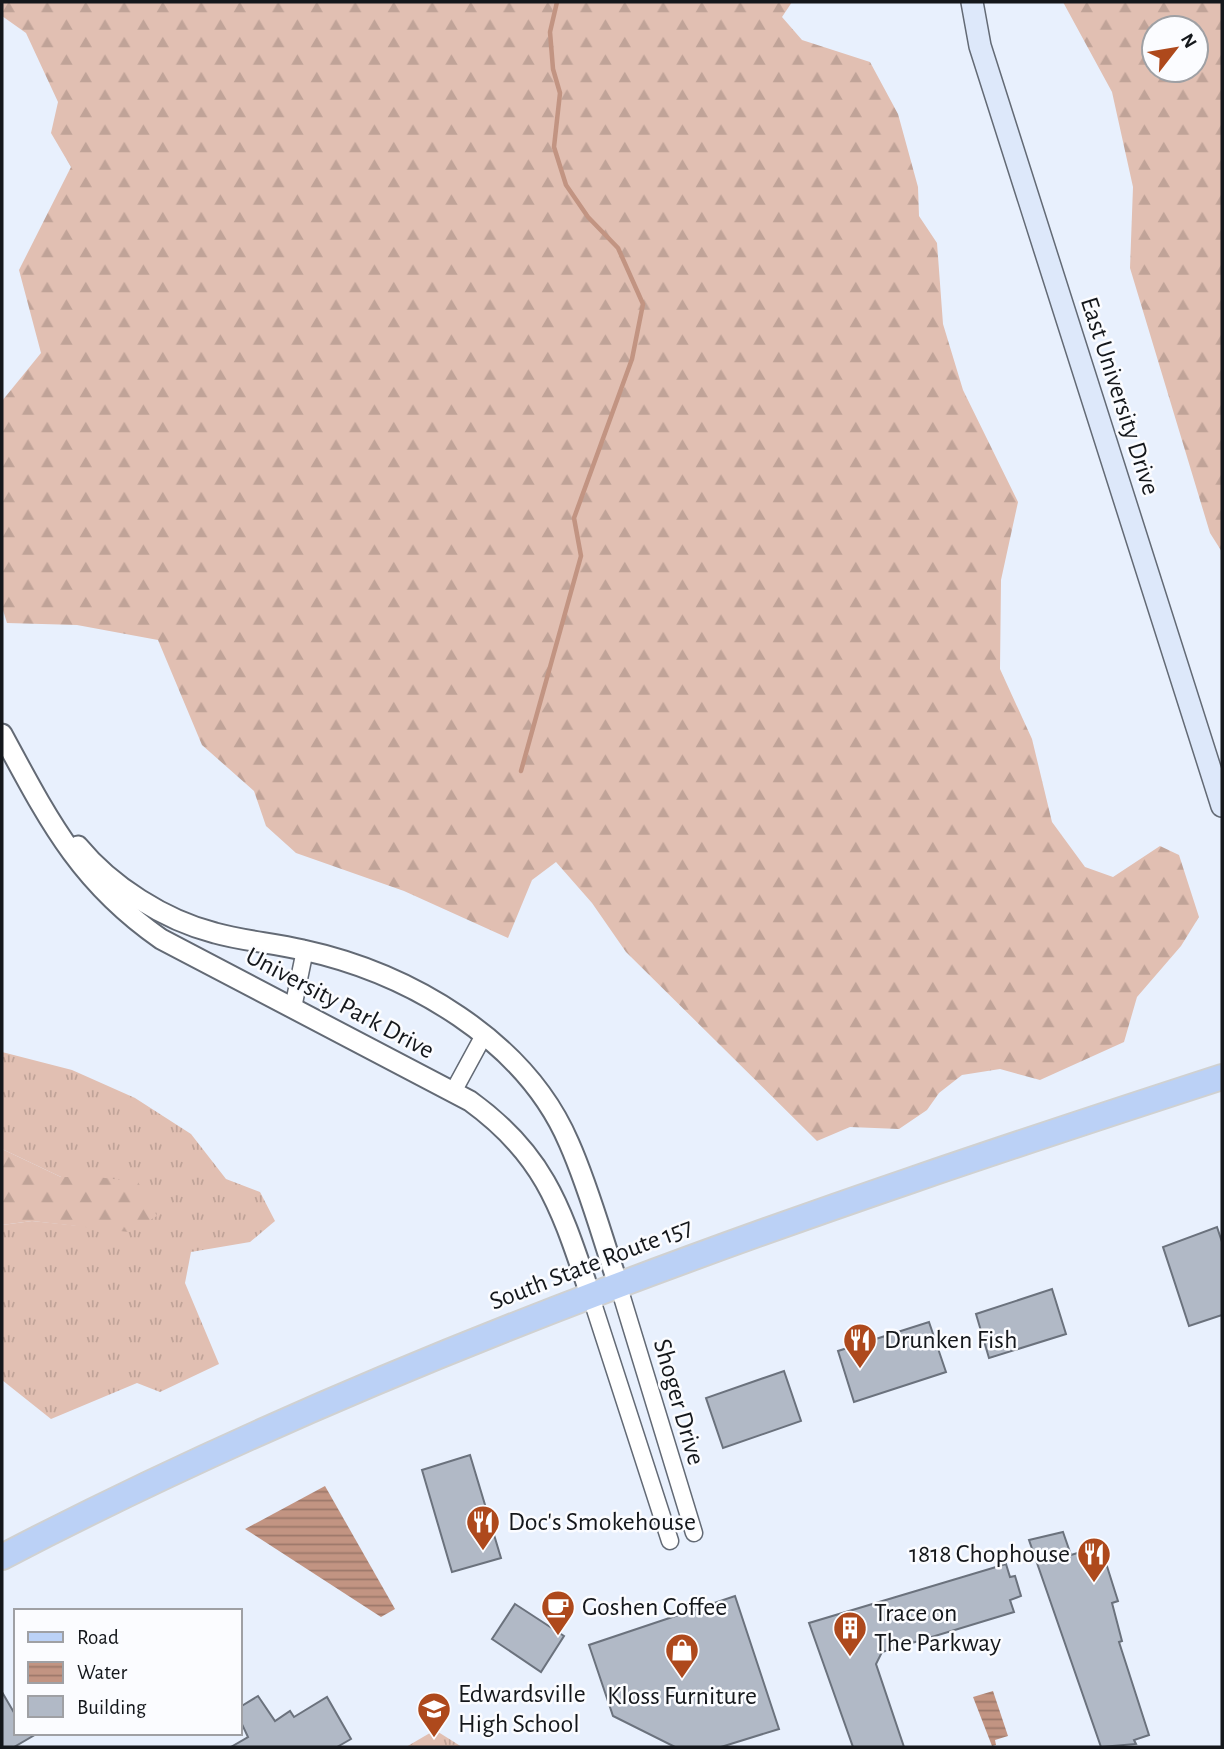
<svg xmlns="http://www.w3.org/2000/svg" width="1224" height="1749" viewBox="0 0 1224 1749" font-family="'Alegreya Sans',sans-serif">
	<defs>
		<pattern id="grass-tufts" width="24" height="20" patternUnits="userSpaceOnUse" patternTransform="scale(1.75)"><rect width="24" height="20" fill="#e1bfb2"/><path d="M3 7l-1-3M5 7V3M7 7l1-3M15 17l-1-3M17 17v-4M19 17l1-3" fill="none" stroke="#c0a398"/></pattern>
		<pattern id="forest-firs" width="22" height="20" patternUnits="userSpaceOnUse" patternTransform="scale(1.75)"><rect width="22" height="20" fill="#e1bfb2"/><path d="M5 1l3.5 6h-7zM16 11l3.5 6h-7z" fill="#c0a398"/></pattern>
		<pattern id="water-rules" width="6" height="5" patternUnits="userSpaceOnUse" patternTransform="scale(1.75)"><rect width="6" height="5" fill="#c29482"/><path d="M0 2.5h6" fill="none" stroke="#9c786a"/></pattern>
	</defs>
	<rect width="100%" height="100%" fill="#e8f0fd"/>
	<g fill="url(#grass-tufts)">
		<path d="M2,1052L72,1070L135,1098L191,1134L226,1179L260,1192L275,1221L250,1242L191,1252L185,1283L219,1364L160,1392L137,1383L51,1419L2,1380V1225L32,1221L80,1226L97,1177H61L2,1149Z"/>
		<path d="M435,1730L462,1747H406Z"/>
	</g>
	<g fill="url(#forest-firs)" fill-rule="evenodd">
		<path d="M2,2H792L782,17L802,40L870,62L898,114L918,187L919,216L937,243L943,324L963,390L1018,502L1001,580L1000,669L1032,739L1052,822L1085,867L1113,877L1160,846L1179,855L1199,917L1181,946L1137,997L1124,1042L1040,1080L1000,1069L962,1075L939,1093L927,1110L899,1129L850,1127L817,1141L626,952L592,903L556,862L532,880L508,938L404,891L296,853L266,826L254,791L202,745L158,640L77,625L7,623L2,607V401L41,353L19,270L71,167L51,133L58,102L26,33L2,16Z"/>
		<path d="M1063,2H1222V552L1210,533L1130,268L1133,187L1112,92ZM1154,28H1196V70H1154Z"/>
		<path d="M2,1149L61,1177H97L138,1182L157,1216L129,1232L32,1221L2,1225Z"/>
	</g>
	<g fill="url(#water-rules)">
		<path d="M325,1486L395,1609L381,1617L245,1529Z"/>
		<path d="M993,1691L1008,1736L995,1740L996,1745L992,1746L973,1697Z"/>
	</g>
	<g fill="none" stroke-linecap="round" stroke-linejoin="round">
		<path stroke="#c29482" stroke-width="4.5" d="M521,771L581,556L574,518L632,359L643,304L618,248L588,217L566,185L554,147L560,93L553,69L550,32L557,2"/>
	</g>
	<g fill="#b1b9c6" stroke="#6b727d" stroke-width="2">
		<path d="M1217,1227L1222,1242V1315L1189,1326L1163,1247Z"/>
		<path d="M1052,1289L1066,1334L989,1358L976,1314Z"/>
		<path d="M929,1322L946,1372L854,1402L838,1351Z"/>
		<path d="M784,1371L801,1421L723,1448L706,1398Z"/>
		<path d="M470,1455L501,1558L452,1572L422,1470Z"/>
		<path d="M1063,1532L1071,1555L1094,1548L1099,1562L1105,1560L1118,1601L1112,1603L1122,1641L1119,1642L1149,1735L1134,1740L1136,1744L1101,1747L1029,1540Z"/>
		<path d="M1006,1564L1010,1577L1015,1576L1021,1596L1010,1600L1014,1612L882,1652L876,1664L904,1747H853L809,1623Z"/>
		<path d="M735,1596L779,1729L721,1747H675L613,1716L589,1645Z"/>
		<path d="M515,1604L564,1636L541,1672L492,1639Z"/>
		<path d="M2,1692L16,1716V1733H38L14,1747H2Z"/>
		<path d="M258,1696L275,1721L290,1711L294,1717L327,1697L351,1739L337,1747H231L248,1737L240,1720V1707Z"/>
	</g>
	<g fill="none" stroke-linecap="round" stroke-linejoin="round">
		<g stroke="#636a75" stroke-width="19">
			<g id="minor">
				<path d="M293,1008L305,950"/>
				<path d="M453,1092L484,1035"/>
				<path d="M618,1284L694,1533"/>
				<path d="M590,1294L670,1541"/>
			</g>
		</g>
		<g stroke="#636a75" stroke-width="23">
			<g id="tertiary">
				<path d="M2,734C48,819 79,882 161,939L470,1101C546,1156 561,1209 590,1294"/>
				<path d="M78,846C111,886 164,920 215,933C243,941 274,943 303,950C409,973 525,1040 569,1143C589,1188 602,1237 618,1284"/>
			</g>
		</g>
		<g stroke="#636a75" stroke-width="24">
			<path id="secondary" d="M972,2L980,46L1222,806"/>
		</g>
		<g stroke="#d0d1d1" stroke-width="28">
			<path id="primary" d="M2,1557C391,1354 806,1212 1222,1077"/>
		</g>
		<use href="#minor" stroke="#fff" stroke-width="16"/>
		<use href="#tertiary" stroke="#fff" stroke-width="19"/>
		<use href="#secondary" stroke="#dde8fa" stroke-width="21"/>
		<use href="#primary" stroke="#bbd1f6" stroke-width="24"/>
	</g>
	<defs>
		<g id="restaurant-pin" transform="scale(1.75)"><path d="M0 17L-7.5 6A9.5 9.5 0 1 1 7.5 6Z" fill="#ae491c" stroke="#fbfcff"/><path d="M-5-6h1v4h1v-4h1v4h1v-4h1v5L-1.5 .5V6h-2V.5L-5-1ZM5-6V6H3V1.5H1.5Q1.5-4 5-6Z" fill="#fff"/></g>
		<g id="cafe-pin" transform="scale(1.75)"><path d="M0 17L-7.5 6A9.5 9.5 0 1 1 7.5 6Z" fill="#ae491c" stroke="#fbfcff"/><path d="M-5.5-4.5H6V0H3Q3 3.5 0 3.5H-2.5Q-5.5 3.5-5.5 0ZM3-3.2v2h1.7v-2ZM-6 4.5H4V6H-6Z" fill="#fff"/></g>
		<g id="building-pin" transform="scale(1.75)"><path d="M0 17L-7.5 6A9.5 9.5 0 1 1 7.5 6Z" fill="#ae491c" stroke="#fbfcff"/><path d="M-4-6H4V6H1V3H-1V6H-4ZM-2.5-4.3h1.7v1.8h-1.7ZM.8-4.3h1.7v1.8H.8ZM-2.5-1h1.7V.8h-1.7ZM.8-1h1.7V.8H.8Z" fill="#fff"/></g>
		<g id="shop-pin" transform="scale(1.75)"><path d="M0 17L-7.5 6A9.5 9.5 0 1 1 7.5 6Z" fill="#ae491c" stroke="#fbfcff"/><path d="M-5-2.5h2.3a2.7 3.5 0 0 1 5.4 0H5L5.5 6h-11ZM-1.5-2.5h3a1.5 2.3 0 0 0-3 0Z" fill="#fff"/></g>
		<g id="school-pin" transform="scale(1.75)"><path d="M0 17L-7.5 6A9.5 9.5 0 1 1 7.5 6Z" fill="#ae491c" stroke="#fbfcff"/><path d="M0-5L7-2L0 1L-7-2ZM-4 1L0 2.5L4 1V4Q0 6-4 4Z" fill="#fff"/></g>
	</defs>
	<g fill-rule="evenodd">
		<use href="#restaurant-pin" x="860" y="1340"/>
		<use href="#restaurant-pin" x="483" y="1522"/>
		<use href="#restaurant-pin" x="1094" y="1554"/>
		<use href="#cafe-pin" x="558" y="1607"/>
		<use href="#building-pin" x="850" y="1628"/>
		<use href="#shop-pin" x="682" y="1650"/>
		<use href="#school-pin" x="434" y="1709"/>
	</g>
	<g text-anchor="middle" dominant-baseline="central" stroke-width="5" stroke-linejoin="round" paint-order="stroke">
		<g font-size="26" fill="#14171b" stroke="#fbfcff">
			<text transform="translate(1120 396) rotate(72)">East University Drive</text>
			<text transform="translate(340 1003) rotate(28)">University Park Drive</text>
			<text transform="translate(591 1264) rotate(-21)">South State Route 157</text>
			<text transform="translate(679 1402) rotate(74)">Shoger Drive</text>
		</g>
		<g font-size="26" fill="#14171b" stroke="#fbfcff" text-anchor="start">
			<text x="884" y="1340">Drunken Fish</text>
			<text x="508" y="1522">Doc's Smokehouse</text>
			<text x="1070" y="1554" text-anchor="end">1818 Chophouse</text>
			<text x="582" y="1607">Goshen Coffee</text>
			<text x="874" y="1613">Trace on<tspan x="874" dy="30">The Parkway</tspan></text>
			<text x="458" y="1694">Edwardsville<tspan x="458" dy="30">High School</tspan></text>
			<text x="682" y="1696" text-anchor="middle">Kloss Furniture</text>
		</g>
	</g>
	<rect width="1224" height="1749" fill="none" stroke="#14171b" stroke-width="7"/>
	<rect x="14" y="1609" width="228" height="126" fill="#fbfcff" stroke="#9fa0a4" stroke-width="2"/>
	<rect x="28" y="1632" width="35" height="10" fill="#bbd1f6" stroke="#9fa0a4" stroke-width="2"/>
	<text x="77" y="1644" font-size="21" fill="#14171b">Road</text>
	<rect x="28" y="1662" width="35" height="21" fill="url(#water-rules)" stroke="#9fa0a4" stroke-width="2"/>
	<text x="77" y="1679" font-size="21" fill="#14171b">Water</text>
	<rect x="28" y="1696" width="35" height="21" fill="#b1b9c6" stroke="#9fa0a4" stroke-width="2"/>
	<text x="77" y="1714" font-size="21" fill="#14171b">Building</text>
	<g transform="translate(1175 49) rotate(59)"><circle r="33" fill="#fbfcff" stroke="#9fa0a4" stroke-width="2"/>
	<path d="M0-5L12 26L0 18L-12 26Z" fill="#ae491c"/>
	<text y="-10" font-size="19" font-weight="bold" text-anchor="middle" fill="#14171b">N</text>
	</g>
</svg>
